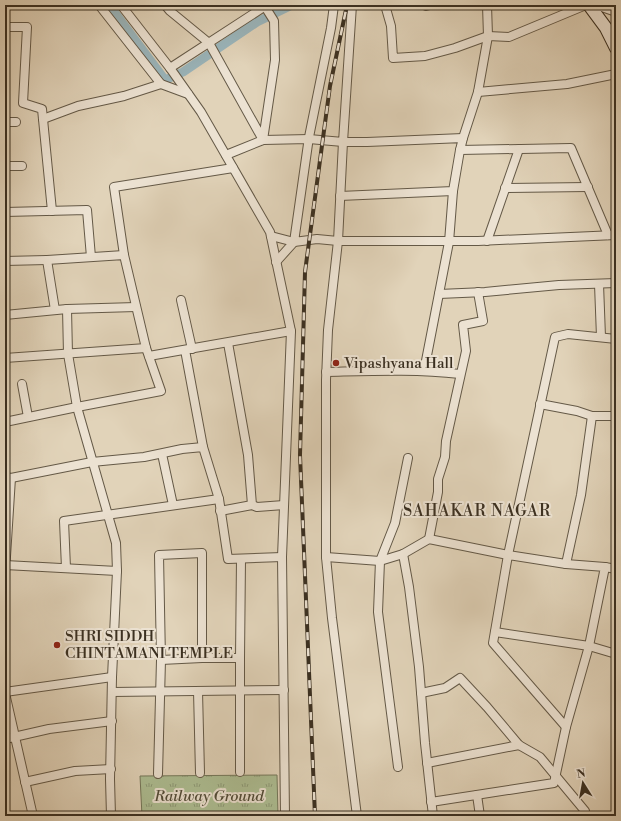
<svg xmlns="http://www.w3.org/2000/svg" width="621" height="821" viewBox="0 0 621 821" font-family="'Libre Bodoni',serif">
	<defs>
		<pattern id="park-tufts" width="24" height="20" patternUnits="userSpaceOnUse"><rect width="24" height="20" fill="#adbe93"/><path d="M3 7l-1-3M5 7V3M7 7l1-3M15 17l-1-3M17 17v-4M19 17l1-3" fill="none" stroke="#8e9b78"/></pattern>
	</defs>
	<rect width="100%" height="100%" fill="#e1d3b9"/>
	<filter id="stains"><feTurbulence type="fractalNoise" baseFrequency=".005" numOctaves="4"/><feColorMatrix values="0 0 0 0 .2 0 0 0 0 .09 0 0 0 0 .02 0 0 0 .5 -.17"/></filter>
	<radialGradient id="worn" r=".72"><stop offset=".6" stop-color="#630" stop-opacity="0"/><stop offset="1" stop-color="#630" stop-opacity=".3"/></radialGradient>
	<path fill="url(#park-tufts)" stroke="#74775a" d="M277,775L278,816H142L140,776Z"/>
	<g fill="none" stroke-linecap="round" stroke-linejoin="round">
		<path stroke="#9ab5bb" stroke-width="9" d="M109,5L165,80L183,72L257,22L292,5"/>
		<g stroke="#645947" stroke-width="10">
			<g id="street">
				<path d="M99,5L161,84L188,94"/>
				<path d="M121,5L170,68L201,112L270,232L291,331L282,557L285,816"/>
				<path d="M165,5L170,11L209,43L263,140L275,60L274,21L264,5"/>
				<path d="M334,5L331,28L309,137L294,242L317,239L338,241H478L616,235"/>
				<path d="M385,5L391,26L393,58L425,56L455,48L488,36L487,5"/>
				<path d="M596,5L616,12"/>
				<path d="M426,6L430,5"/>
				<path d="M5,27H27L23,103L42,109L52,211"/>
				<path d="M170,68L267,5"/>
				<path d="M478,92L567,84L616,74"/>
				<path d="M43,119L78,106L124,96L161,84"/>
				<path d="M5,122H16"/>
				<path d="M463,138L478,92L488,36L509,37L586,5"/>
				<path d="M226,155L263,140L309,139L343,142L352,5"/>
				<path d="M5,166H22"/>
				<path d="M505,188L588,187"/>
				<path d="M340,196L453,191L460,150"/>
				<path d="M5,212L87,210L91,257"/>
				<path d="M271,236L294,242L276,262"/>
				<path d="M487,241L519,149"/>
				<path d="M124,255L114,187L233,168"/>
				<path d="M5,261L47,260"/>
				<path d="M599,284L601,337"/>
				<path d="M439,294L485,292L559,285L616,283"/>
				<path d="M181,300L192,349"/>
				<path d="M55,310L47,260L124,255L146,348L161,391L77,407L68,354L67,309"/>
				<path d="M5,315L67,309L136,307"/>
				<path d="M228,343L248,455L252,505"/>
				<path d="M185,350L203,447"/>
				<path d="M149,356L291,331"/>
				<path d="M5,358L146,348"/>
				<path d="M424,371L449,242L453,191"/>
				<path d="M326,372C371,371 415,369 460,374"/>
				<path d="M22,384L28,417"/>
				<path d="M540,404L577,411L592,416H616"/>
				<path d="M5,422L77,407L116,543L117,571L112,677L110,779L111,816"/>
				<path d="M162,454L173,505"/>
				<path d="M5,477L11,478L5,572"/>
				<path d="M11,478L92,462L144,457L182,449L203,447L219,499L228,559L282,557"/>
				<path d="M220,511L252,505L257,507L284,505"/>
				<path d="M429,539L438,492V479L445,457L446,441L466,351L463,325L483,321L478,292"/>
				<path d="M403,554L409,587L419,667L425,743L433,816"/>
				<path d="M508,555L566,564L605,567L589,646L566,727L493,643Z"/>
				<path d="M326,557L380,561L403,554L429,539L508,555L555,337L568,334L616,339"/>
				<path d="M566,564L581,495L592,416"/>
				<path d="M5,565L117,571"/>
				<path d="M605,567L616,569"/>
				<path d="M66,568L64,521L219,499"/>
				<path d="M495,632L589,646L616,654"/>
				<path d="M161,660L202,658"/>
				<path d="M198,691L200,773"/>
				<path d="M5,692L112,677"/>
				<path d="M112,692L284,690"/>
				<path d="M5,693L33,816"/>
				<path d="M421,693L445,688L460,678L487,707L519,745L540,757L585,811L584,816"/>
				<path d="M5,739L49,729L112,721"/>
				<path d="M427,763L519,745"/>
				<path d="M398,767L378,612L380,561L395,523L408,458"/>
				<path d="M240,772V658"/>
				<path d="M158,774L161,660L159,555L202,553V658H240L241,559"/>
				<path d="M25,782L75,771L111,769"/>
				<path d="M477,795L480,816"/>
				<path d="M431,802L554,783L566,727"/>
				<path d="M357,816L332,618L326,557V380L328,330L338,241L343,142H367L463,138L460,150L571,148L608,235"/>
			</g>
		</g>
		<g stroke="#3b3021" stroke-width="14">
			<path id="secondary" d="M589,5L606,28L616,48"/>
		</g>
		<use href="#street" stroke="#ece2d2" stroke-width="8"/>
		<use href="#secondary" stroke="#ece2d2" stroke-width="12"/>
		<g stroke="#3b3021" stroke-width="4">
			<path id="rail" d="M315,816L300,455L305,272L330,86L347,5"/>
		</g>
		<use href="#rail" stroke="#ece2d2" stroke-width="2.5" stroke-dasharray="8" stroke-linecap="butt"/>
	</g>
	<g fill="#8f2418" stroke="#ece2d2" stroke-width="1.5">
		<circle cx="336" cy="363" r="4"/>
		<circle cx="57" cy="645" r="4"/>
	</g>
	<g text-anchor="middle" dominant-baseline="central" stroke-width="4" stroke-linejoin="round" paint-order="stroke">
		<g font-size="15" fill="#3b3021" stroke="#ece2d2" text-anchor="start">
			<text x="344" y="363">Vipashyana Hall</text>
			<text x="65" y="636">SHRI SIDDH<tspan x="65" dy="17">CHINTAMANI TEMPLE</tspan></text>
		</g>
		<g font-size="15" font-style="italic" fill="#524c38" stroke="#ece2d2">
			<text x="209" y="796">Railway Ground</text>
		</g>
		<g font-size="16" letter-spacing="1" fill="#3b3021" stroke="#ece2d2">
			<text x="477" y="511">SAHAKAR NAGAR</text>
		</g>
	</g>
	<rect width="621" height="821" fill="none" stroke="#e1d3b9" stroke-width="20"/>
	<rect x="6" y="6" width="609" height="809" fill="none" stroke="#3b3021" stroke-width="2"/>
	<rect x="10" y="10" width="601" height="801" fill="none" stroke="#3b3021"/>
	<g transform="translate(583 783) rotate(349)" stroke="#ece2d2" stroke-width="3" paint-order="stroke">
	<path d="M0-3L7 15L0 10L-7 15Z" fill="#3b3021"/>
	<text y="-6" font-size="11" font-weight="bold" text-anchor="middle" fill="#3b3021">N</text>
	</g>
	<rect width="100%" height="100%" filter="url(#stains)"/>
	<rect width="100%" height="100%" fill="url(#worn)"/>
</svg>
